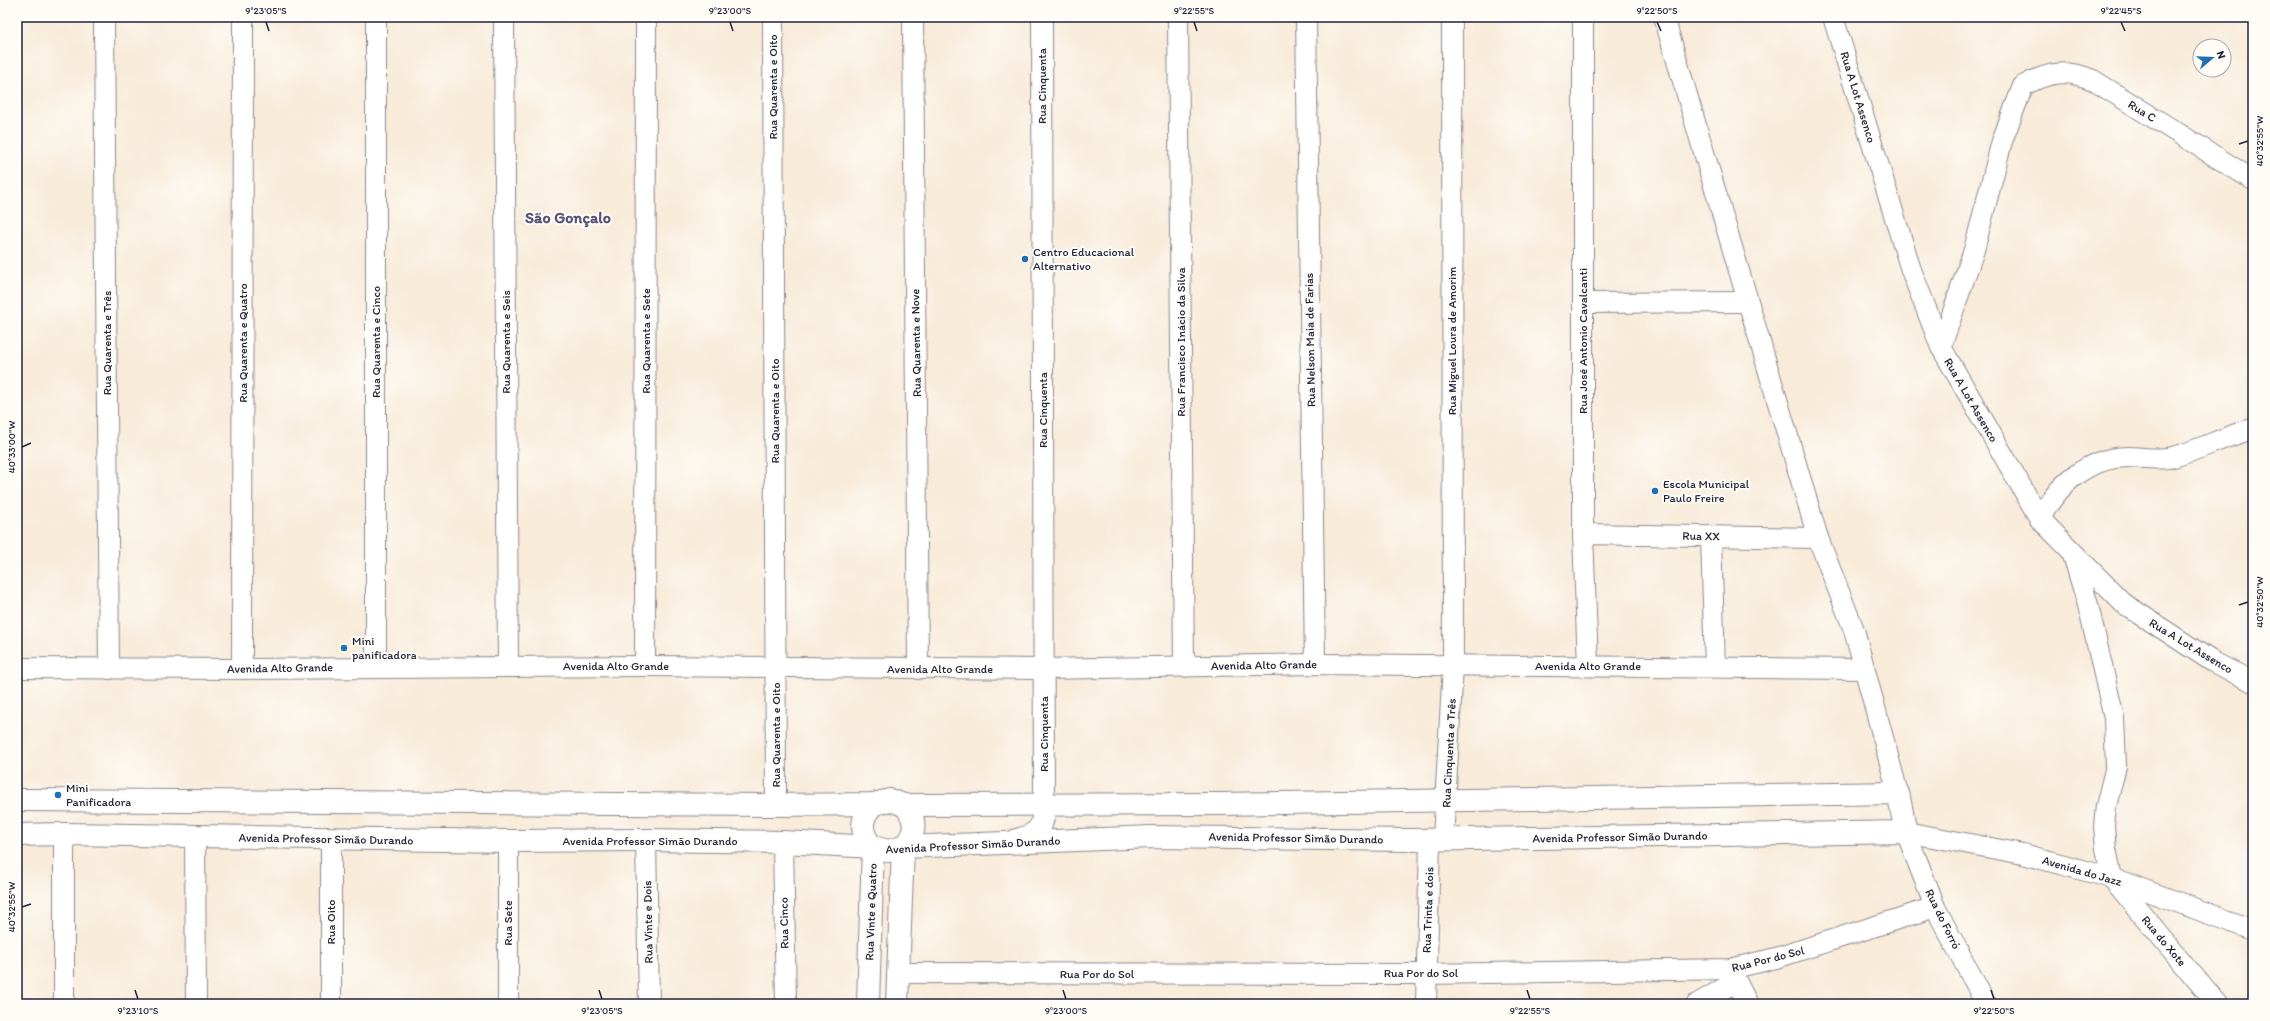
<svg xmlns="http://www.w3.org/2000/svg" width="2270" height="1021" viewBox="0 0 2270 1021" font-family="Itim,sans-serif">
	<rect width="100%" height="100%" fill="#fdfcf7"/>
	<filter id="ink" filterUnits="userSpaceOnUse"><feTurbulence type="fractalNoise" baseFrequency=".025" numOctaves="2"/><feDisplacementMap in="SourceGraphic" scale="8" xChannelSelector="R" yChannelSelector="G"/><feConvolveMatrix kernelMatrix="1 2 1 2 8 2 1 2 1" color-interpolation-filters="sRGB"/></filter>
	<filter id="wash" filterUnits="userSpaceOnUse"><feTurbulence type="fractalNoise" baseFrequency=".012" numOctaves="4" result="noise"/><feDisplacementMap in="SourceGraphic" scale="16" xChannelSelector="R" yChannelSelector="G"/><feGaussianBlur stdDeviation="0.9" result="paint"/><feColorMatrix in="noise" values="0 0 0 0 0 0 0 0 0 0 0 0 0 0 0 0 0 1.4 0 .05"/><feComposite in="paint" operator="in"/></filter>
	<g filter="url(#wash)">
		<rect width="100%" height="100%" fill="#f8ebd9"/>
	</g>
	<g filter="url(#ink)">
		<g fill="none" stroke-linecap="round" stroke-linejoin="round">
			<g stroke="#8d868a" stroke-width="22">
				<g id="street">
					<path d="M104,17L109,669"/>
					<path d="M504,17L508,666"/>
					<path d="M773,17L776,805"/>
					<path d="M913,17L918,669"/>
					<path d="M1042,17L1044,803"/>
					<path d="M1178,17L1184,667"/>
					<path d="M1306,17L1315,664"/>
					<path d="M1583,17V534L1588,666"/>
					<path d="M1664,17L1818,538L1854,630L1898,793"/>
					<path d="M1833,17L1911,270L1941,347L2040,519L2123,603L2213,662L2253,682"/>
					<path d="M1584,303L1748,302"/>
					<path d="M1941,347L1974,250L2002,141L2023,86C2048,72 2066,69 2093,80L2253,180"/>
					<path d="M2040,519C2057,485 2087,458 2127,457C2143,457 2157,461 2173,457C2200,450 2225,436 2253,429"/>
					<path d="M1583,534L1818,538"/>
					<path d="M1711,537L1715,667"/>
					<path d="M2073,555L2088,605L2114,718L2116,766L2106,806L2104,826L2106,849L2112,878L2217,1004"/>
					<path d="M645,666L646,17"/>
					<path d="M376,667V17"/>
					<path d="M17,668L242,669L645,666L1044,669L1315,664L1863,669"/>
					<path d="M242,669L243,17"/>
					<path d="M1906,832L2023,854L2112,878L2253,930"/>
					<path d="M1906,832L1935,907L1986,1004"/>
					<path d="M64,834V1004"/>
					<path d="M195,836L196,1004"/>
					<path d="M331,839V1004"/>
					<path d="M1443,839L1453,666L1452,17"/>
					<path d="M646,840L649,1004"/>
					<path d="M508,841V1004"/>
					<path d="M783,842L786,1004"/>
					<path d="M1731,971L1748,1004"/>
					<path d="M898,973L1426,974L1730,969L1776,958L1935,907"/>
					<path d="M1426,1004L1430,840"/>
					<path d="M1697,1004L1735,982"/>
				</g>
			</g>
			<g stroke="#8d868a" stroke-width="24">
				<g id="secondary">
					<path d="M17,800L776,805L874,804L890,800L904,805L1222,804L1898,793L1906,832L1410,840L1152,837L903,847L888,851L873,847L783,842L646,840L508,841L64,834L17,835"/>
					<path d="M1017,840C1041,834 1044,826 1044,803"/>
					<path d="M868,1004L873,847C859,833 860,817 874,804"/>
					<path d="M897,1004L903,847C917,834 917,818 904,805"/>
				</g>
			</g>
			<use href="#street" stroke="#fff" stroke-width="20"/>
			<use href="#secondary" stroke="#fff" stroke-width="22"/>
		</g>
	</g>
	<path fill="none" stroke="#22223b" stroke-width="1.5" d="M266,22L269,31M730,22L733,31M1194,22L1197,31M1657,22L1661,31M2121,22L2125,31M2239,144L2248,141M22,447L31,443M2239,605L2248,602M22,907L31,904M135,990L138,999M599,990L602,999M1063,990L1066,999M1527,990L1530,999M1991,990L1994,999"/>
	<g fill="#1f6fb2" stroke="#fdfcf7" stroke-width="1.5">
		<circle cx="1025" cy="259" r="4"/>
		<circle cx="1655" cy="491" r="4"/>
		<circle cx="344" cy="648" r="4"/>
		<circle cx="58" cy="795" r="4"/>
	</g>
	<g text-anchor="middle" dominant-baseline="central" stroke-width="4" stroke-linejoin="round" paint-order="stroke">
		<g font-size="12" fill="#22223b" stroke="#fdfcf7">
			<text transform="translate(1042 86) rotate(-90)">Rua Cinquenta</text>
			<text transform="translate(773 87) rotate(-90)">Rua Quarenta e Oito</text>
			<text transform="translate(1858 97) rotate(73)">Rua A Lot Assenco</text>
			<text transform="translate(2142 111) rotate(32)">Rua C</text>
			<text transform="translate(1310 340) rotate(-91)">Rua Nelson Maia de Farias</text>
			<text transform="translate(646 341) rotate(-90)">Rua Quarenta e Sete</text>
			<text transform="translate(1452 341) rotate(-90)">Rua Miguel Loura de Amorim</text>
			<text transform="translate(1583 341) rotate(-90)">Rua José Antonio Cavalcanti</text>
			<text transform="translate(376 342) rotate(-90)">Rua Quarenta e Cinco</text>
			<text transform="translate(506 342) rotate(-90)">Rua Quarenta e Seis</text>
			<text transform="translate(1181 342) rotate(-90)">Rua Francisco Inácio da Silva</text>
			<text transform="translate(107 343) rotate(-90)">Rua Quarenta e Três</text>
			<text transform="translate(243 343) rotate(-90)">Rua Quarenta e Quatro</text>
			<text transform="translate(916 343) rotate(-91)">Rua Quarenta e Nove</text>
			<text transform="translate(1971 400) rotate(60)">Rua A Lot Assenco</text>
			<text transform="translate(1043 410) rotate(-90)">Rua Cinquenta</text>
			<text transform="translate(775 411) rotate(-90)">Rua Quarenta e Oito</text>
			<text transform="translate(1701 536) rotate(1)">Rua XX</text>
			<text transform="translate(2191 646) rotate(31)">Rua A Lot Assenco</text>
			<text transform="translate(1264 665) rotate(-1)">Avenida Alto Grande</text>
			<text x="616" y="666">Avenida Alto Grande</text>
			<text x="1588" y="666">Avenida Alto Grande</text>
			<text transform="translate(280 668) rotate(-1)">Avenida Alto Grande</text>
			<text x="940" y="669">Avenida Alto Grande</text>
			<text transform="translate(1044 734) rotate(-90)">Rua Cinquenta</text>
			<text transform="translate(776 735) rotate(-90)">Rua Quarenta e Oito</text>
			<text transform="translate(1449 753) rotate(-87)">Rua Cinquenta e Três</text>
			<text transform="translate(1620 837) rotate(-1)">Avenida Professor Simão Durando</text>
			<text transform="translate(1296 838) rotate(1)">Avenida Professor Simão Durando</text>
			<text transform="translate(326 839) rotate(1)">Avenida Professor Simão Durando</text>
			<text x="650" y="841">Avenida Professor Simão Durando</text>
			<text transform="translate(973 845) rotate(-3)">Avenida Professor Simão Durando</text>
			<text transform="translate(2082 871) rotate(16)">Avenida do Jazz</text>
			<text transform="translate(1428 910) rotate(-88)">Rua Trinta e dois</text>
			<text transform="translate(871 912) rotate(-88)">Rua Vinte e Quatro</text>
			<text transform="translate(1943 919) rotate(64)">Rua do Forró</text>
			<text transform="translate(331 922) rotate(-90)">Rua Oito</text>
			<text transform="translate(648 922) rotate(-91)">Rua Vinte e Dois</text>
			<text transform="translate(508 923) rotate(-90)">Rua Sete</text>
			<text transform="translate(784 923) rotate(-91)">Rua Cinco</text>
			<text transform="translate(2164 941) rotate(50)">Rua do Xote</text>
			<text transform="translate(1768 959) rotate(-14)">Rua Por do Sol</text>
			<text x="1421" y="973">Rua Por do Sol</text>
			<text x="1097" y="974">Rua Por do Sol</text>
		</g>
		<g font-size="12" fill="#22223b" stroke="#fdfcf7" text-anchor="start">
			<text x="1033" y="252">Centro Educacional<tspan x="1033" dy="14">Alternativo</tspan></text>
			<text x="1663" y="484">Escola Municipal<tspan x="1663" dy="14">Paulo Freire</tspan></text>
			<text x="352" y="641">Mini<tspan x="352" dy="14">panificadora</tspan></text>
			<text x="66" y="788">Mini<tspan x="66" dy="14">Panificadora</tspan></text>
		</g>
		<g font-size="16" font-weight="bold" fill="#585279" stroke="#fdfcf7">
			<text x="568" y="217">São Gonçalo</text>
		</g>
	</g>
	<rect width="2270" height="1021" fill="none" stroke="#fdfcf7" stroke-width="44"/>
	<g transform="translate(2212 58) rotate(71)"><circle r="19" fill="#fdfcf7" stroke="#a5a5ac"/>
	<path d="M0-3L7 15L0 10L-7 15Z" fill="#1f6fb2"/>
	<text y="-6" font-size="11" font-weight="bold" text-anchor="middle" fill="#22223b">N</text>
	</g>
	<rect x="22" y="22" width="2226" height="977" fill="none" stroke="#22223b" stroke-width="1.5"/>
	<g font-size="10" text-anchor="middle" fill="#22223b">
		<text x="266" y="14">9°23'05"S</text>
		<text x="730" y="14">9°23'00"S</text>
		<text x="1194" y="14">9°22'55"S</text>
		<text x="1657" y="14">9°22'50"S</text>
		<text x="2121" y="14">9°22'45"S</text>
		<text transform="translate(2259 141) rotate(-90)" y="4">40°32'55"W</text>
		<text transform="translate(11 447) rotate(-90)" y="4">40°33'00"W</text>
		<text transform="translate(2259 602) rotate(-90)" y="4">40°32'50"W</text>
		<text transform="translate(11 907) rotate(-90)" y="4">40°32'55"W</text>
		<text x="138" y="1014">9°23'10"S</text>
		<text x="602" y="1014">9°23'05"S</text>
		<text x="1066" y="1014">9°23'00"S</text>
		<text x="1530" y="1014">9°22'55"S</text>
		<text x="1994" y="1014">9°22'50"S</text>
	</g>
</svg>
